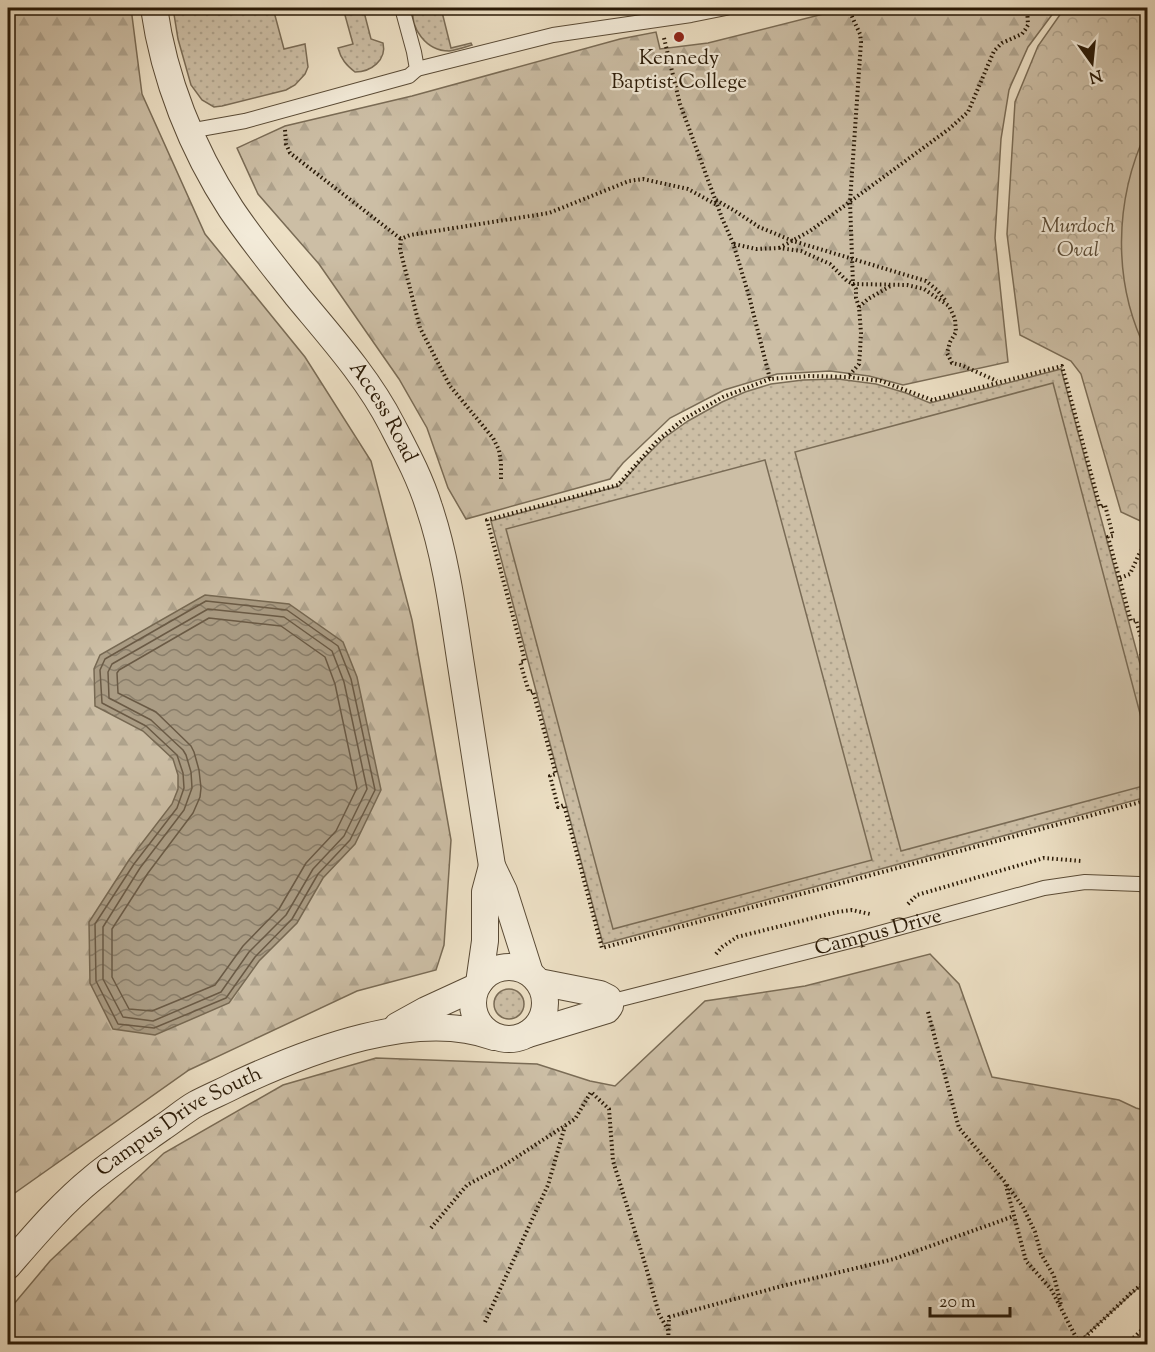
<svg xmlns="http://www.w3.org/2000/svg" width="1155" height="1352" viewBox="0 0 1155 1352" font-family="'Sorts Mill Goudy',serif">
	<defs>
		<pattern id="grass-dots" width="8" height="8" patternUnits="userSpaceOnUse" patternTransform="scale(1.5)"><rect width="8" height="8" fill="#ccbea5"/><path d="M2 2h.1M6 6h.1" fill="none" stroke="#afa38d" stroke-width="1.8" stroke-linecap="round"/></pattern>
		<pattern id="forest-firs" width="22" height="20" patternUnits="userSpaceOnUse" patternTransform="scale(1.5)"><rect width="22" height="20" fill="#ccbea5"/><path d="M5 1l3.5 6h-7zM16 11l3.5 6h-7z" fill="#afa38d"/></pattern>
		<pattern id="park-crowns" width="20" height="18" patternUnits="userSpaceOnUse" patternTransform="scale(1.5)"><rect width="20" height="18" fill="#ccbea5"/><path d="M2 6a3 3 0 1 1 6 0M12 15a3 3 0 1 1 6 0" fill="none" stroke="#afa38d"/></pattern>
		<pattern id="water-waves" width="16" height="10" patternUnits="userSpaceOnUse" patternTransform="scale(1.5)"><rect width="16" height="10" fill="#aa9c84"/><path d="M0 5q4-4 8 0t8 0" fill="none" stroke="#8a7e6a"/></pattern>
	</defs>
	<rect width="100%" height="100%" fill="#ede0c5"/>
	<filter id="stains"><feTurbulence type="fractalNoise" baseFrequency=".00333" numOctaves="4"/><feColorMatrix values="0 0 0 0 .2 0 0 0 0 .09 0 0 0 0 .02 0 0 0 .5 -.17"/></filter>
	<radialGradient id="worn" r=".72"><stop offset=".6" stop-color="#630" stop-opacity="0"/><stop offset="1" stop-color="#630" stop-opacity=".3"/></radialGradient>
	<g fill="url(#grass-dots)" stroke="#7a6c56" stroke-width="1.5">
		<path d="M173,8H273L284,49L305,44L308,67L305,74L295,85L286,90L222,106L214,107L202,100L191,85L178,39Z"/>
		<path d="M343,8H363L371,39L383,43C387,60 371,72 355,72C346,65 341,59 338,48L353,44Z"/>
		<path d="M413,8H441L451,48L471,43L472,45C465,47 456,50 449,51C426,51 410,28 413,8Z"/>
		<path d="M1061,369L1147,690V797L603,944L491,521L619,486L640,462L664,438L688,421L722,402L745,392L771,384L803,380L838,379L876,384L906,393L930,403Z"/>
		<circle cx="509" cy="1004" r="15"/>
	</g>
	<g fill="url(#forest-firs)" stroke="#7a6c56" stroke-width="1.5">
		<path d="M8,8H131L142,94L205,234L305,357L371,461L412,620L451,840L444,945L436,970L357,991L189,1070L12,1195L8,1200Z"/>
		<path d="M847,8H1057L1028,47L1011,85L1009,90L1001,139L995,238L1008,362L903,385L869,376L830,371L777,374L724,390L670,418L623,463L610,479L466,519L448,488L427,428L399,379L319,264L258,194L237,148L285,126L412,96L620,39L656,32L660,49L708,43Z"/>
		<path d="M930,954L959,984L992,1077L1119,1100L1136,1108L1147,1111V1280L1076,1344H12L8,1341V1311L50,1261L164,1153L283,1085L376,1058L537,1064L590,1081L615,1086L705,1001L805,986Z"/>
	</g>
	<path fill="url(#park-crowns)" stroke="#7a6c56" stroke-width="1.5" d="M1064,8H1147V524L1121,512L1081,374L1071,361L1020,335L1007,234L1015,102L1038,46L1064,9Z"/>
	<g fill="#ccbea5" stroke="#7a6c56" stroke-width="1.5">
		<path d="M1147,130V352C1112,283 1114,200 1147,130Z"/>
		<path d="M1053,383L1147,740V785L901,851L795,452Z"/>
		<path d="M765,460L872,860L613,929L506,529Z"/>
	</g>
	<path fill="url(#water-waves)" stroke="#766852" stroke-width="1.5" d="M205,595L289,604L343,642L357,677L381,790L355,844L323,878L297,923L259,961L229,1003L155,1035L113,1029L90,983L89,922L129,860L172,804L178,789V775L173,759L143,731L95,706L94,669L100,655Z"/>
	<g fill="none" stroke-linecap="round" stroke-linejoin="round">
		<g stroke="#6a5a45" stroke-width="1.5">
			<path d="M206,601L287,610L338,646L351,679L375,790L350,840L318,874L292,919L255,957L226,998L154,1028L118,1024L96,981L95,924L134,864L177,808L184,788L183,773L177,755L146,726L102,703L100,670L105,659Z"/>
			<path d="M208,609L284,617L332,651L344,682L367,789L344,836L313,869L286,915L249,952L221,992L153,1021L123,1017L103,979V927L140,868L184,810L192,788L191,772L186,755L183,750L151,720L109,698L108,672L112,664Z"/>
			<path d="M209,618L281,626L325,657L335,684L357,788L336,831L306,863L279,909L243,946L215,985L152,1011L129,1009L112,977V929L148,873L193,813L200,797L201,788L199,770L194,752L191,746L156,712L118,693L117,673L119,670Z"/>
		</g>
		<g stroke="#5a4b36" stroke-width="16">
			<g id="lane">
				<path d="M417,69L553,35L691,15L726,8"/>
				<path d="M189,131L245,121L409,76L417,69L414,52L402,8"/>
				<path id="s1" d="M609,1002L858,939L1044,888L1085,882L1139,884L1148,886"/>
			</g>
		</g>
		<g stroke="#5a4b36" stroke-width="28">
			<g id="street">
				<path id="s2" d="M154,8C164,79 192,149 231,209C251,239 275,268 297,296C331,337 368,378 392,425C406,452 420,478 429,507C446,557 453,613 461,665C471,732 482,799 492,866L504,891L530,973"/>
				<circle cx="509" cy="1003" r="36"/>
				<path d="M479,983L485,941V892L492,866"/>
				<path d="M397,1026L426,1010L476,987"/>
				<path d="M528,1034L607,1010L610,1006L608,998L600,994L539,982"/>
				<path id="s3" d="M8,1266C35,1235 61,1204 93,1178C115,1160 139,1144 163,1127C174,1120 185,1110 196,1104C209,1097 224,1091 237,1084C308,1051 417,1008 494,1037"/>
			</g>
		</g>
		<g stroke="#291906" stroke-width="4" stroke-dasharray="1.5 3" stroke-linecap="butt">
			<path d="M848,8L860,34L861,42L850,202L853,284L907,285L924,289L949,306L955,319L956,332L950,342L947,353L952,363L961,365L997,381"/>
			<path d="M664,38L680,104L722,218L733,243L749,296L770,379L809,376L848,377L881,381L932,400L1062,366L1100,507L1105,505L1113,536L1108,537L1131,621L1136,620L1145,652L1141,653L1148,681"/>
			<path d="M285,130L286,144L290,153L401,239"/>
			<path d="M716,200L735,211L759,227L793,241L926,281L937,290L945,300"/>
			<path d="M734,244L756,249L779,248L801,251L830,264L847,281L853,284L856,289V298L859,307L861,333L860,351L859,364L848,377"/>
			<path d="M779,248L810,231L949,129L968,112L994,51L1002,43L1022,34L1025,30L1028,25L1027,8"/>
			<path d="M859,307L868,299L892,285"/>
			<path d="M770,379L723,397L684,419L657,441L618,485L487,520L525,661L520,662L529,692L533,691L556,774L550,776L558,807L564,805L602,948L1148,800"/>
			<path d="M501,479V463L499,450L493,438L450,386L420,328L400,249L401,239L410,235L549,213L629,181L643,179L688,189L717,205"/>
			<path d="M1145,546L1148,563"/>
			<path d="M1120,578L1130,574L1140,552L1148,542"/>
			<path d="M908,904L917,895L1044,858L1081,861"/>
			<path d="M716,954L722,947L737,937L837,912L852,910L870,914"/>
			<path d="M928,1012L959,1128L1005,1182L1026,1261L1051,1289L1079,1343"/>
			<path d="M1007,1185L1023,1207L1035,1232L1041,1254L1054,1276L1061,1305"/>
			<path d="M431,1228L467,1185L503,1166L575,1119L591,1092L609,1109L613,1161L646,1267L659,1314L668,1330"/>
			<path d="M485,1322L548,1185L565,1126"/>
			<path d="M668,1344L669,1317L782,1286L894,1259L1014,1216"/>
			<path d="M1078,1344L1131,1293L1141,1285L1148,1283"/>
			<path d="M1127,1344L1148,1324"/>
		</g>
		<use href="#lane" stroke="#f3ebd9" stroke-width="14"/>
		<use href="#street" stroke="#f3ebd9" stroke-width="26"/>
	</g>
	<circle fill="#8f2418" stroke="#f3ebd9" stroke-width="2" cx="679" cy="37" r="6"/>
	<g text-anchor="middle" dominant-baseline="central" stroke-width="4.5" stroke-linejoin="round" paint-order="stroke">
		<g font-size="21" fill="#291906" stroke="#f3ebd9">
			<text x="679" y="59">Kennedy<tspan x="679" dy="24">Baptist College</tspan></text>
		</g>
		<g font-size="21" font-style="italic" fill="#5a4b36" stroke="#f3ebd9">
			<text x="1078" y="227">Murdoch<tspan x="1078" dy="24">Oval</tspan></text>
		</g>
		<g font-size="21" fill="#291906" stroke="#f3ebd9">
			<text stroke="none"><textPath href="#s2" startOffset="471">Access Road</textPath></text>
			<text stroke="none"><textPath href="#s1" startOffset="278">Campus Drive</textPath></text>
			<text stroke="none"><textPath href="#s3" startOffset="226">Campus Drive South</textPath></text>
		</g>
	</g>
	<rect width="1155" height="1352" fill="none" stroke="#ede0c5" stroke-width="30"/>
	<rect x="9" y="9" width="1137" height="1334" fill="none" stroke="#291906" stroke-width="3"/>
	<rect x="15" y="15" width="1125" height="1322" fill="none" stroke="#291906" stroke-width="1.5"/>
	<g transform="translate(1092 63) rotate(165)" stroke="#f3ebd9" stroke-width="4.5" paint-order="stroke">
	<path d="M0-4.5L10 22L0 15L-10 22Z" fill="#291906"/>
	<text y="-9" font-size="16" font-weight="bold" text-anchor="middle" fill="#291906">N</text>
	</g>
	<path d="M930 1307v9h80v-9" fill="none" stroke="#291906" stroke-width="3"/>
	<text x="939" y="1307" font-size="18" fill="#291906" stroke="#f3ebd9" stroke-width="4.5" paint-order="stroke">20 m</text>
	<rect width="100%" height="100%" filter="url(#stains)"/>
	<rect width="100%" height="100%" fill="url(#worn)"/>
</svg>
